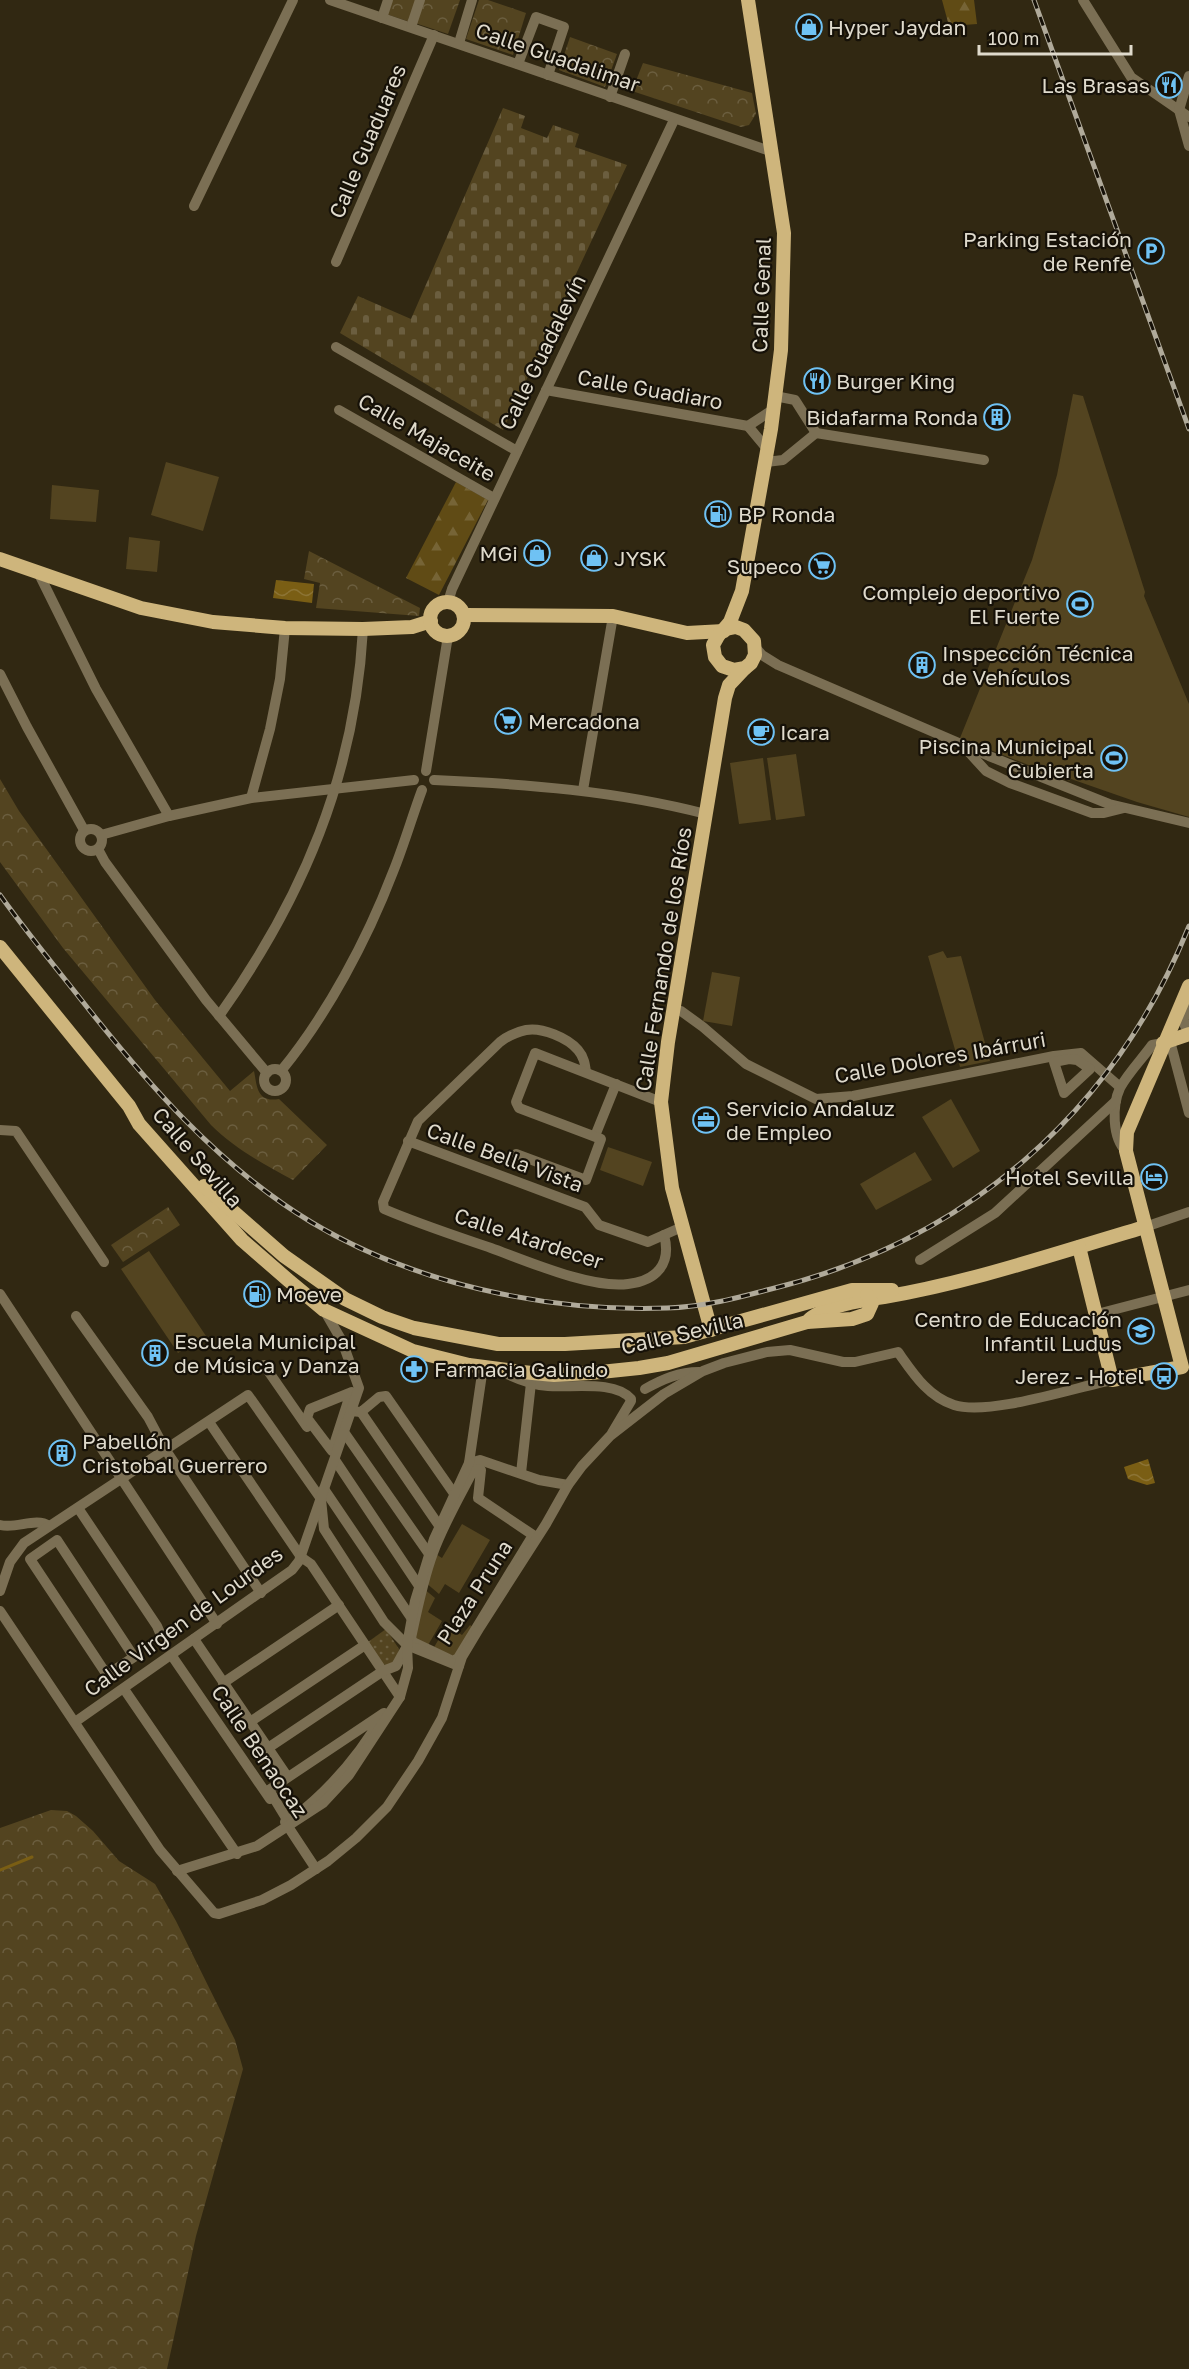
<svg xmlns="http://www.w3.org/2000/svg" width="1189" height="2369" viewBox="0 0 1189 2369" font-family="'Golos Text',sans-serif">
	<defs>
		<pattern id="forest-firs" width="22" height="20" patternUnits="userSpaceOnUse" patternTransform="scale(1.5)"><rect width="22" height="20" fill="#604b15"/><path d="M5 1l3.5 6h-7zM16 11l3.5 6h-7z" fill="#766436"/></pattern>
		<pattern id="cemetery-stones" width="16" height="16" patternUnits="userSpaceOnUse" patternTransform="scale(1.5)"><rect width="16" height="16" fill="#534420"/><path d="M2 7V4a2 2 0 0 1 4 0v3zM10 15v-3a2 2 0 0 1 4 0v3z" fill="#6b5e3f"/></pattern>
		<pattern id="park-crowns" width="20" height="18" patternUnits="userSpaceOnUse" patternTransform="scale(1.5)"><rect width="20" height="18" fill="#534420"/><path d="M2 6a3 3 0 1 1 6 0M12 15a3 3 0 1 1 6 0" fill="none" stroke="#6b5e3f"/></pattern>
		<pattern id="garden-dots" width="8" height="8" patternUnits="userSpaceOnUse" patternTransform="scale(1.5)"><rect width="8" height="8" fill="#534420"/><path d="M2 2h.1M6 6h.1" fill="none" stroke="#6b5e3f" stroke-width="1.8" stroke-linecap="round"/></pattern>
		<pattern id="water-waves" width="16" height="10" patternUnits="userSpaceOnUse" patternTransform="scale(1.5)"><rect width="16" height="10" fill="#7a5e14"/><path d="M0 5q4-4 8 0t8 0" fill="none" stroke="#8c7435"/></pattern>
	</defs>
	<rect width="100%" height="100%" fill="#312812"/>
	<g fill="#534420">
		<path d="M1073,394L1083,396L1145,592L1144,596L1189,704V817L1137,802L1071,779L1069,781L960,738L1032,560L1057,475Z"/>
		<path d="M166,462L219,477L203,531L151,515Z"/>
		<path d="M52,485L99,490L96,522L50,519Z"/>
		<path d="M129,537L160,541L157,572L126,569Z"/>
		<path d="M796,754L805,816L776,820L767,758Z"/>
		<path d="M763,758L771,820L739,824L730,763Z"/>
		<path d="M943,951L947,958L961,956L990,1061L960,1067L928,956Z"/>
		<path d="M712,972L740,977L732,1026L703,1021Z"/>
		<path d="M951,1099L980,1151L953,1168L922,1117Z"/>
		<path d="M608,1147L652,1162L643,1186L600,1170Z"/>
		<path d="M915,1152L932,1180L876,1210L860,1184Z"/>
		<path d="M149,1251L206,1336L178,1353L121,1269Z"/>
		<path d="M462,1524L490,1540L459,1593L445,1584L439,1594L425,1582L434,1553L442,1558Z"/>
		<path d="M423,1588L435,1598L428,1612L442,1621L427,1647L415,1641Z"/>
		<path d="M447,1625L462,1635L470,1625L474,1628L455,1656L433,1649Z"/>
	</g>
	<g fill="url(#forest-firs)">
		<path d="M942,0H974L977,24L949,26Z"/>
		<path d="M456,482L488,500L439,595L406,578Z"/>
	</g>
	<path fill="url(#cemetery-stones)" d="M503,108L525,116L521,128L547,138L553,125L579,134L575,147L627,165L503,430L340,333L358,296L411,319Z"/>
	<g fill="url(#park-crowns)">
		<path d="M391,0H418L410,22L386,14Z"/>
		<path d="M423,0H460L448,34L415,23Z"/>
		<path d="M479,0H488L526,13L513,55L466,39Z"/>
		<path d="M570,37L617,54L605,87L559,70Z"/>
		<path d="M643,63L752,93L756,114L749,125L741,127L632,91Z"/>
		<path d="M309,551L420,608L419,616L316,608L320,583L304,579Z"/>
		<path d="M0,779L19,811L155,1000L230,1091L254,1071C257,1085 256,1103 279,1099L327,1145L293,1180C264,1164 235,1149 211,1125L63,948L0,862Z"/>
		<path d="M168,1207L180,1225L123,1262L111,1245Z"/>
		<path d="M51,1810L67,1811L76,1816L93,1831L119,1861L155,1884L176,1921L235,2040L243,2069L196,2236L167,2369H0V1828Z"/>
	</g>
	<path fill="url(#garden-dots)" d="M386,1629L399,1649L398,1658L389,1666L382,1664L368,1642Z"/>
	<g fill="url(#water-waves)">
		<path d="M276,580L314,584L312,603L273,598Z"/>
		<path d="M1148,1459L1155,1483L1147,1485L1128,1479L1124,1467Z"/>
	</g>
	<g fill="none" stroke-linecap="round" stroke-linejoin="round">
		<path stroke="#7a5e14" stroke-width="3" d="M0,1870L32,1857"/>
		<g stroke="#7b6f54" stroke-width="10">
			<path d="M330,0L773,152"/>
			<path d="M1083,0L1131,77L1189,117"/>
			<path d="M382,18L388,0"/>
			<path d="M411,27L420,0"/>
			<path d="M459,43L472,0"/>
			<path d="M518,64L536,17L564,27L548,75"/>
			<path d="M610,97L625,54"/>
			<path d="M1179,110L1189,146"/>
			<path d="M1179,110L1189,76"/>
			<path d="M194,206L293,0"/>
			<path d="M336,262L434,35"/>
			<path d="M336,347L517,451"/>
			<path d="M546,390L748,426L768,450"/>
			<path d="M775,396L795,400L816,433"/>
			<path d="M339,410L494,498"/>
			<path d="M748,426L774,409"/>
			<path d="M766,462L783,460L816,433L984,460"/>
			<path d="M38,572L96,689L169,816"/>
			<path d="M448,602L452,589L674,120"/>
			<path d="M756,648L762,655L778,665L989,756L1109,804L1189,823"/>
			<path d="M0,674L27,727L84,830"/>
			<path d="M966,749L986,771L1010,783L1092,813H1104L1124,808"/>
			<path d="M426,771L448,636"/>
			<path d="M434,780C526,784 617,791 706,814"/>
			<path d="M583,790L613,616"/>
			<path d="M251,798L270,729L280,679L285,628"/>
			<circle cx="91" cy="840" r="11"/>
			<path d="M101,835L169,816L251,798L414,780"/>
			<path d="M98,849L105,862L206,1000L267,1073"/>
			<path d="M1189,1005L1183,1021L1185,1026L1189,1025"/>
			<path d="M673,1009L681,1011L703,1027L746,1064L816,1099L853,1096L1054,1056L1081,1053L1120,1087"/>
			<path d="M219,1016C303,898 355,775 363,629"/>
			<path d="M1170,1041L1189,1113"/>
			<path d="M1069,1059L1077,1060L1090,1069L1064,1093L1054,1062Z"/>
			<circle cx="275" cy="1080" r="11"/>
			<path d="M281,1071C327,1015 367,940 393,872C404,845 412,817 422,790"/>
			<path d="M586,1072C585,1064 584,1057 578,1050C568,1038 542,1027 526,1030C516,1032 508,1036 500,1042L418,1121L383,1202L384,1209C419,1224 456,1236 491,1248C527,1261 591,1289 628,1284C656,1281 672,1264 664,1235"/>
			<path d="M0,1130L16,1131L104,1262"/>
			<path d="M595,1136L616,1084"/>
			<path d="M408,1141L585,1207L599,1225L648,1242L682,1227"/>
			<path d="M1126,1151C1112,1138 1112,1105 1120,1088C1128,1073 1142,1059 1152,1045L1163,1043"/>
			<path d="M516,1154L586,1180L601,1139L519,1108L516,1102L535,1053L661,1102"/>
			<path d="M1145,1227L1189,1212"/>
			<path d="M920,1260L995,1213L1116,1101"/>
			<path d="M0,1294L217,1624"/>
			<path d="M1097,1314L1189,1290"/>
			<path d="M76,1316L148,1417L165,1449L261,1593"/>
			<path d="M264,1365L307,1427"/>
			<path d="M503,1372C517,1379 532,1385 548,1386C572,1388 615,1380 631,1399"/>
			<path d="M645,1389C663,1379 679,1372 699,1372"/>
			<path d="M352,1392L350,1395L332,1451L307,1418L310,1409Z"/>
			<path d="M351,1411L361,1412L379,1397L386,1396L455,1495"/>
			<path d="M361,1412L440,1527"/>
			<path d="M209,1422L301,1557L311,1564L400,1697"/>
			<path d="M344,1432L429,1554"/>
			<path d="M612,1433L631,1401"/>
			<path d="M335,1460L419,1586"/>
			<path d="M469,1463L480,1460L539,1480L568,1485"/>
			<path d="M474,1469L481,1470L478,1498L533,1535L458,1658L453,1661L413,1642L411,1638C417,1610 423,1580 433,1553C444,1523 460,1496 474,1469Z"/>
			<path d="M521,1473L531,1383"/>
			<path d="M324,1489L412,1619"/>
			<path d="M78,1508L157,1626L160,1633"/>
			<path d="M0,1525C17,1529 36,1517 49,1526"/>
			<path d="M57,1540L134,1657L107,1675L30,1559Z"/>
			<path d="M0,1591L10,1562L24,1543L248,1395L321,1499L324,1529L384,1622L407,1645L459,1666"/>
			<path d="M0,1611L160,1850L214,1913L219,1914L262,1900L291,1885L328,1861L356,1838L387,1807L418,1761L442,1718L462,1657L480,1627L546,1524L568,1485L582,1466L610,1436L664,1394L703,1371L724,1363L767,1352L790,1350L843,1362H855L898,1352C913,1373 928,1397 954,1405C989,1416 1073,1388 1112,1380"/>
			<path d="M194,1639L285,1773"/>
			<path d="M172,1656L270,1799"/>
			<path d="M223,1683L339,1605"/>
			<path d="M124,1689L237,1854"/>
			<path d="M384,1713C360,1755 331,1789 292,1819L286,1818L269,1790Z"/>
			<path d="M75,1722L292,1570L299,1561L359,1388L342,1341L324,1310"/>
			<path d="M250,1722L365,1645"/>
			<path d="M268,1748L383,1671L396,1666L406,1648"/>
			<path d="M285,1822L316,1869"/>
			<path d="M177,1871L257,1846L323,1803L349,1775L400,1697L408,1668L407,1645L415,1601L434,1539L469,1463L483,1367"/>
		</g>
		<g stroke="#ceb57c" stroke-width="14">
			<path d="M0,559L141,608L213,622L285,628L363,629L412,627L431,621"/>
			<circle cx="447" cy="619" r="17"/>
			<path d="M464,615L613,616L687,633L724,631"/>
			<path d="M726,629L736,627L744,630L754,641L755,655L751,663L745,668L734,670L722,666L715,657L713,645L718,636L730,622L742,591L771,429L781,350L784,233L748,0"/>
			<path d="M0,947L129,1106L139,1124L242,1240L288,1280L324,1310L413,1351L469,1365L522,1372L554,1375L591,1373L639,1368L668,1363L807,1322C821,1306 863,1300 884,1297C973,1282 1059,1252 1145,1227"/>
			<path d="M1163,1043L1189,1034"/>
			<path d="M204,1186L284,1256L345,1299L382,1317L414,1328L498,1344H565L684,1337L852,1290H892"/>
			<path d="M1079,1247L1112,1380L1182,1367L1126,1151L1127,1132L1189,986"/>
			<path d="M807,1322L852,1319L867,1314L872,1303L867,1294"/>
			<path d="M711,1330L672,1188L661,1102L668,1042L725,698L729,685L745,668"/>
		</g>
		<g stroke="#b0aa9a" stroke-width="5">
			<g id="rail">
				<path d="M1034,0L1189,429"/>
				<path d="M0,895C25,930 52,963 79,997C146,1082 217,1165 311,1222C371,1258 434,1280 502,1294C556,1305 612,1310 667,1308C703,1307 737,1298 771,1289C966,1241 1114,1113 1189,926"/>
			</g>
		</g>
		<use href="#rail" stroke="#161108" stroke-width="3" stroke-dasharray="9" stroke-linecap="butt"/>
	</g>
	<defs>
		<g id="shop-ring" transform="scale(1.35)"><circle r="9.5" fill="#161108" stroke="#6fc2f4" stroke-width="1.5"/><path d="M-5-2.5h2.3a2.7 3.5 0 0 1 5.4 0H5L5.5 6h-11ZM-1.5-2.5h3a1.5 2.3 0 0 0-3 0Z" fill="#6fc2f4"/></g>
		<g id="restaurant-ring" transform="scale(1.35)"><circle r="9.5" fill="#161108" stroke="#6fc2f4" stroke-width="1.5"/><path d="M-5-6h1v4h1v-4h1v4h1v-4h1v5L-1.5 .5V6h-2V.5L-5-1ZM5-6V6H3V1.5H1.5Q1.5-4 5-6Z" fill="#6fc2f4"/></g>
		<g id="parking-ring" transform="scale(1.35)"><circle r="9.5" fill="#161108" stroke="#6fc2f4" stroke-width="1.5"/><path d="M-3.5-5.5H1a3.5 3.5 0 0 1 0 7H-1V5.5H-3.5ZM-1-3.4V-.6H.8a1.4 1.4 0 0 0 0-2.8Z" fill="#6fc2f4"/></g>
		<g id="building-ring" transform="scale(1.35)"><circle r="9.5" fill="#161108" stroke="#6fc2f4" stroke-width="1.5"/><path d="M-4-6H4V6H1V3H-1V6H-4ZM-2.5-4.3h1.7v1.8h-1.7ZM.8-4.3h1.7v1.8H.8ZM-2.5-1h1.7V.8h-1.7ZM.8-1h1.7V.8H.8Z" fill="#6fc2f4"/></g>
		<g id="fuel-ring" transform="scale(1.35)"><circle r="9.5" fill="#161108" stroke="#6fc2f4" stroke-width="1.5"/><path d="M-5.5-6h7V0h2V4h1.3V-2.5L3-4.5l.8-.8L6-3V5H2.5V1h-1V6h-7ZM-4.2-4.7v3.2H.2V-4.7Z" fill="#6fc2f4"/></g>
		<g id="supermarket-ring" transform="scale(1.35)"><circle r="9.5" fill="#161108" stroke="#6fc2f4" stroke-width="1.5"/><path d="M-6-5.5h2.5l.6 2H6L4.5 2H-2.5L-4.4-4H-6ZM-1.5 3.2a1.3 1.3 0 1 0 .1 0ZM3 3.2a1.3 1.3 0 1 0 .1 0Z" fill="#6fc2f4"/></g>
		<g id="stadium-ring" transform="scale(1.35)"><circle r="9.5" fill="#161108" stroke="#6fc2f4" stroke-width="1.5"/><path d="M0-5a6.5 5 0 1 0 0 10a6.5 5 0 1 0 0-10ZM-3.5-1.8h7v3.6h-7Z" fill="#6fc2f4"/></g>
		<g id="cafe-ring" transform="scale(1.35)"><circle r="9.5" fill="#161108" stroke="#6fc2f4" stroke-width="1.5"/><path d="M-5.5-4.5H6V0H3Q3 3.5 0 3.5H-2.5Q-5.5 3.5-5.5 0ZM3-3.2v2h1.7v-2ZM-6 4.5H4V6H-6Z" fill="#6fc2f4"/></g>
		<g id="office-ring" transform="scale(1.35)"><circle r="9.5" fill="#161108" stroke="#6fc2f4" stroke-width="1.5"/><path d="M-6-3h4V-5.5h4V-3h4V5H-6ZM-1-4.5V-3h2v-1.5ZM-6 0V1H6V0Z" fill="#6fc2f4"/></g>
		<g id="hotel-ring" transform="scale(1.35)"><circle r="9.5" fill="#161108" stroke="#6fc2f4" stroke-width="1.5"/><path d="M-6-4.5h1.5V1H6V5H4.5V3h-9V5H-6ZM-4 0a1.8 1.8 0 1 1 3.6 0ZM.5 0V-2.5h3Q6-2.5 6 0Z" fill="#6fc2f4"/></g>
		<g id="school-ring" transform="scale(1.35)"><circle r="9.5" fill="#161108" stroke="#6fc2f4" stroke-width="1.5"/><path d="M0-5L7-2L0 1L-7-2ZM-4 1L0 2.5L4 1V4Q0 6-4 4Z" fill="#6fc2f4"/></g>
		<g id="pharmacy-ring" transform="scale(1.35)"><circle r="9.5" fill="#161108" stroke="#6fc2f4" stroke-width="1.5"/><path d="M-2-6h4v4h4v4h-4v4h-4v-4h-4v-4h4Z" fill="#6fc2f4"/></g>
		<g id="bus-ring" transform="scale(1.35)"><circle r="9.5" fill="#161108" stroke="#6fc2f4" stroke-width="1.5"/><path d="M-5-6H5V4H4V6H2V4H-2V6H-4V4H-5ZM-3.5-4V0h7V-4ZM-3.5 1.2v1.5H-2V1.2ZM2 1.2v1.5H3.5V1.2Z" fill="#6fc2f4"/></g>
	</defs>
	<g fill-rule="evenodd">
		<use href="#shop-ring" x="809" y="27"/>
		<use href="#restaurant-ring" x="1169" y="85"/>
		<use href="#parking-ring" x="1151" y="251"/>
		<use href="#restaurant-ring" x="817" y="381"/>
		<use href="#building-ring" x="997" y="417"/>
		<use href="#fuel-ring" x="718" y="514"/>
		<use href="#shop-ring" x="537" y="553"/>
		<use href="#shop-ring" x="594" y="558"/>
		<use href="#supermarket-ring" x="822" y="566"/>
		<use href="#stadium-ring" x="1080" y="604"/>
		<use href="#building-ring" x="922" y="665"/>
		<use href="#supermarket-ring" x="508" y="721"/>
		<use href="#cafe-ring" x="761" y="732"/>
		<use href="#stadium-ring" x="1114" y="758"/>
		<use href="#office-ring" x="706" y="1120"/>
		<use href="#hotel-ring" x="1154" y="1177"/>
		<use href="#fuel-ring" x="257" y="1294"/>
		<use href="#school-ring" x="1141" y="1331"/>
		<use href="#building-ring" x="155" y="1353"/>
		<use href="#pharmacy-ring" x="414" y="1369"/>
		<use href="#bus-ring" x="1164" y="1376"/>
		<use href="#building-ring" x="62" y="1453"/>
	</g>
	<g text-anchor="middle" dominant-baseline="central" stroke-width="4.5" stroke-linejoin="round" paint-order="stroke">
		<g font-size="21" fill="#dfdacc" stroke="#161108" text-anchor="start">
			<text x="828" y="27">Hyper Jaydan</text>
			<text x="1150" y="85" text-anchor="end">Las Brasas</text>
			<text x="1132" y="239" text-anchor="end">Parking Estación<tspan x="1132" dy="24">de Renfe</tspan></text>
			<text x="836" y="381">Burger King</text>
			<text x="978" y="417" text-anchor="end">Bidafarma Ronda</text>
			<text x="738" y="514">BP Ronda</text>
			<text x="518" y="553" text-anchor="end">MGi</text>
			<text x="614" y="558">JYSK</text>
			<text x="802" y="566" text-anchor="end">Supeco</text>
			<text x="1060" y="592" text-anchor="end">Complejo deportivo<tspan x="1060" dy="24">El Fuerte</tspan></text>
			<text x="942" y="653">Inspección Técnica<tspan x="942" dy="24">de Vehículos</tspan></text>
			<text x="528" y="721">Mercadona</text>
			<text x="780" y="732">Icara</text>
			<text x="1094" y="746" text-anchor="end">Piscina Municipal<tspan x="1094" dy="24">Cubierta</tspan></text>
			<text x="726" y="1108">Servicio Andaluz<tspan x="726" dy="24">de Empleo</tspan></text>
			<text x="1134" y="1177" text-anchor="end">Hotel Sevilla</text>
			<text x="276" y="1294">Moeve</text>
			<text x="1122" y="1319" text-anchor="end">Centro de Educación<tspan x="1122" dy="24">Infantil Ludus</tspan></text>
			<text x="174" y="1341">Escuela Municipal<tspan x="174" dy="24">de Música y Danza</tspan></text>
			<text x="434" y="1369">Farmacia Galindo</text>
			<text x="1144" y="1376" text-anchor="end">Jerez - Hotel</text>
			<text x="82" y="1441">Pabellón<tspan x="82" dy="24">Cristobal Guerrero</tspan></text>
		</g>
		<g font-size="21" fill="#dfdacc" stroke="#161108">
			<text transform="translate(558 57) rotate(19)">Calle Guadalimar</text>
			<text transform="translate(367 141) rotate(-67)">Calle Guaduares</text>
			<text transform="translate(761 295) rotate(-88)">Calle Genal</text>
			<text transform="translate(542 352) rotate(-64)">Calle Guadalevín</text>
			<text transform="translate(650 389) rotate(10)">Calle Guadiaro</text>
			<text transform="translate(427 437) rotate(30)">Calle Majaceite</text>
			<text transform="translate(663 959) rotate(-81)">Calle Fernando de los Ríos</text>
			<text transform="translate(940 1057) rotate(-10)">Calle Dolores Ibárruri</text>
			<text transform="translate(198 1157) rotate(49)">Calle Sevilla</text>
			<text transform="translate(505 1157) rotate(20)">Calle Bella Vista</text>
			<text transform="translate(529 1238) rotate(18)">Calle Atardecer</text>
			<text transform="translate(682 1333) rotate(-13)">Calle Sevilla</text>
			<text transform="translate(474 1592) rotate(-57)">Plaza Pruna</text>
			<text transform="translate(183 1621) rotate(-36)">Calle Virgen de Lourdes</text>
			<text transform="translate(260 1751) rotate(56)">Calle Benaocaz</text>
		</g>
	</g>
	<path d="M979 45v9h152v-9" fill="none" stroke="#dfdacc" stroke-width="3"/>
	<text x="988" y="45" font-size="18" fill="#dfdacc" stroke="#161108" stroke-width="4.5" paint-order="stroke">100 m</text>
</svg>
